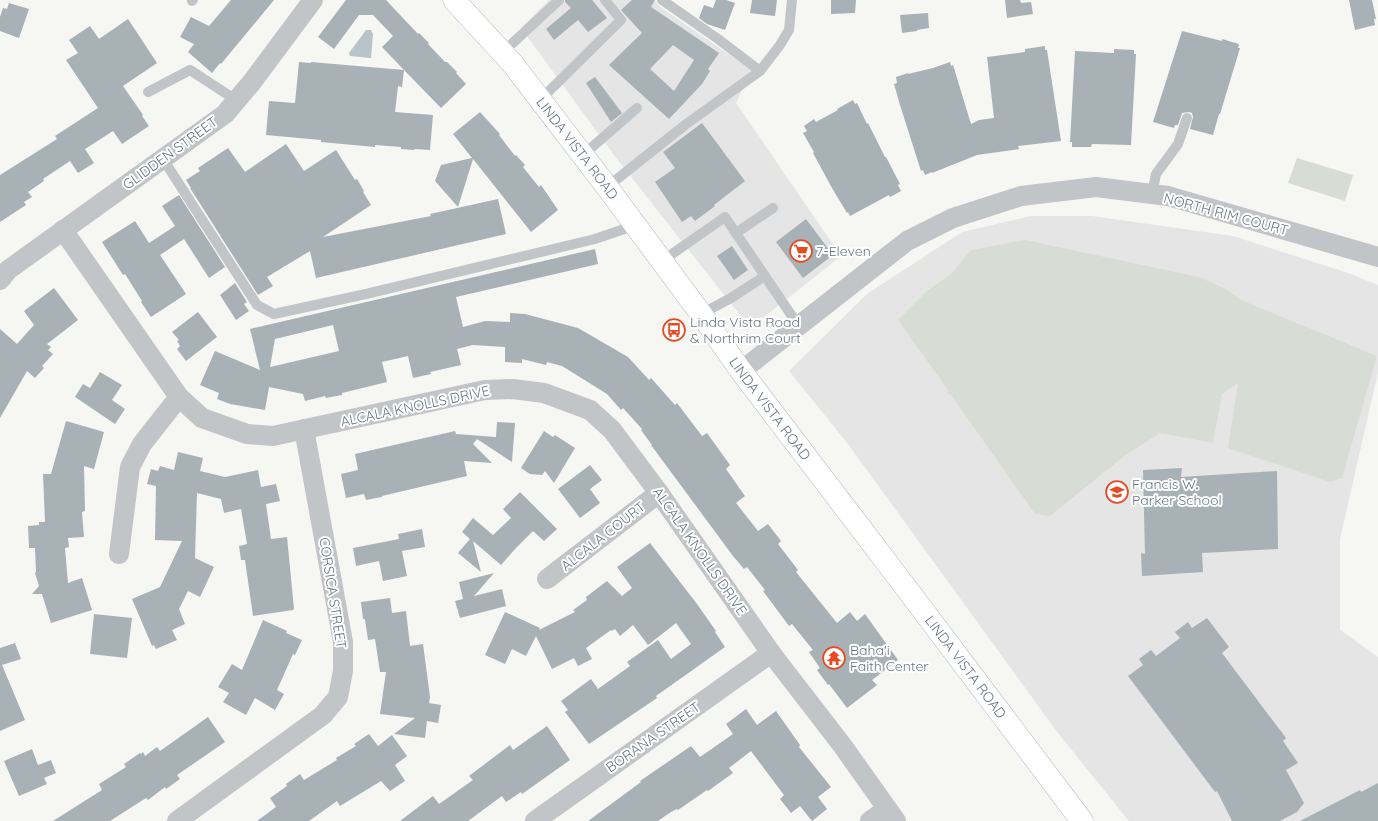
<svg xmlns="http://www.w3.org/2000/svg" width="1378" height="821" viewBox="0 0 1378 821" font-family="Quicksand,sans-serif">
	<rect width="100%" height="100%" fill="#f6f6f3"/>
	<g fill="#e4e5e4">
		<path d="M549,0H654L659,6L751,70L736,103L841,256L749,329L744,320L617,159L521,28Z"/>
		<path d="M1031,216H1092L1233,236L1348,273L1378,285V372L1340,539V630L1378,657V821H1129L1058,733L848,444L789,371L867,294L962,232Z"/>
	</g>
	<g fill="#d7ddd4">
		<path d="M1297,158L1353,175L1345,201L1288,183Z"/>
		<path d="M1025,240L1199,277L1226,289L1241,300L1377,356L1342,478L1330,482L1228,448L1238,383L1222,394L1213,443L1160,433L1123,457L1050,516L1035,514L951,395L947,394L948,390L898,320L927,291L951,274L971,250Z"/>
	</g>
	<path fill="#b7c5c8" d="M366,30H371L373,34L371,58L350,56L349,53Z"/>
	<g fill="#a8b1b6" fill-rule="evenodd">
		<path d="M231,0H274L221,64L220,63L212,73L188,52L194,44L180,37L191,17L209,26Z"/>
		<path d="M346,0H386L418,34L419,33L429,43L428,44L445,62H447L457,72L456,73L466,84L441,108L404,70L402,87L398,86L395,112L433,115L430,150L415,149L414,150L401,149V147L375,145V147L321,142V140L266,135L269,101L295,103L299,62L311,63V62L404,70L382,47L393,36L373,15H359L334,49L318,37Z"/>
		<path d="M565,0H592L607,18L588,32L578,20L554,40L546,29L571,8L565,2Z"/>
		<path d="M632,0H655L651,7L719,53L708,69L710,71L702,84L669,119L609,65L642,33L621,10ZM673,45L694,60L674,91L650,69Z"/>
		<path d="M716,0H726L735,3L725,30L707,24L699,18L704,5L713,8Z"/>
		<path d="M752,0H777L775,16L750,13Z"/>
		<path d="M831,0H856L855,13L831,14Z"/>
		<path d="M1005,0H1020L1021,3L1031,2L1033,14L1007,18Z"/>
		<path d="M1349,0H1372L1376,19H1374L1375,25L1355,30Z"/>
		<path d="M9,3L29,9L19,38L0,31V17L3,8L7,9Z"/>
		<path d="M928,13L929,28L917,30V31L902,33L900,15Z"/>
		<path d="M128,19L157,63L123,86L143,115L142,116L149,126L122,144L113,131L85,149L94,163L78,173L70,161L43,179L44,181L28,192L32,197L24,202L26,205L0,222V175L57,139L55,136L98,108L66,60L78,53L69,40L90,26L99,39Z"/>
		<path d="M1182,31L1222,41V39L1239,44L1238,48H1240L1220,114H1219L1213,135L1190,129L1193,117L1192,113L1189,112L1182,113L1178,125H1175L1174,128L1153,122Z"/>
		<path d="M1045,46V50H1047L1061,141L1018,146L1019,149L977,155L932,173V172L925,175L923,170L921,171L900,105L894,84L897,83L896,77L908,73V74L933,68L950,62L951,66L953,65L971,124L979,120L994,118L987,57L1025,52V49Z"/>
		<path d="M1114,49L1134,50V54H1136L1131,145L1092,144L1091,147H1072V142H1070L1075,51L1114,53Z"/>
		<path d="M595,77L622,113L611,122L586,83Z"/>
		<path d="M853,100L855,104L857,103L867,124L868,123L885,157H886L900,184L898,185L901,191L890,197L889,195L850,216L848,212L847,213L832,188L813,153L814,152L803,133L807,131L804,126L814,119L816,122L838,110L837,109Z"/>
		<path d="M480,112L500,134L499,135L515,156L516,155L525,165L523,167L539,187L541,185L558,210L531,232L473,159L458,207L435,181L441,165L472,158L453,134Z"/>
		<path d="M702,123L745,181L714,205L715,206L695,221L691,216L682,222L655,182L675,168L663,152Z"/>
		<path d="M286,144L304,171L336,150L355,180L357,179L364,191L363,192L371,205L323,237L431,216L430,214L498,199L506,234L316,278L310,251L267,277L273,286L258,295L190,188H191L186,180L200,171L198,168L228,148L245,172Z"/>
		<path d="M179,195L225,267L209,278L184,239L160,255L186,294L151,317L141,302L142,301L125,274L123,275L102,242L135,221L149,243L175,226L162,206Z"/>
		<path d="M806,219L833,255L803,278L776,242Z"/>
		<path d="M732,246L748,270L734,280L717,256Z"/>
		<path d="M595,249L598,264L456,297L463,327L485,321L510,322V313L525,314L578,328L628,357L649,380L651,378L675,405L677,403L702,436L707,433L730,465L726,469L745,496L736,503L758,531L768,524L781,541L778,544L798,570L796,572L837,623L850,612L857,621L865,614L898,660L872,680L877,685L847,708L829,684L828,685L817,670L820,668L809,652L813,650L792,624L789,626L763,591L765,590L747,567L744,569L733,556L651,445H652L641,430L642,429L623,408L621,410L607,394L562,366L547,362L546,365L522,359V363L505,362V347L473,345L457,349L461,365L430,372L431,374L413,378L408,356L382,362L387,382L342,393V395L326,398L325,396L305,401L303,394L269,387L265,410L230,404L217,399L219,393L200,385L215,351L260,370L250,329ZM333,325L339,351L270,367L275,339Z"/>
		<path d="M235,283L247,302L244,304L249,311L236,320L220,295Z"/>
		<path d="M54,288L78,320L47,344L51,347L48,350L53,354L42,366L44,368L35,378L27,371L0,418V329L17,344L34,325L24,311Z"/>
		<path d="M198,312L217,337L186,361L177,349L180,346L177,341L179,340L172,332Z"/>
		<path d="M100,372L122,385L112,400L125,409L115,424L75,397L83,384L90,388Z"/>
		<path d="M66,421L104,432L94,469L84,466L85,511L82,512L84,537L68,538L69,547L65,548L68,583L82,578L92,610L51,623L42,594H32L39,586L35,573L36,572L35,548H29L28,526L39,525V522H45L43,474H51Z"/>
		<path d="M497,422L515,423L512,462L477,439L473,444L492,463L464,461L467,476L382,496V497L366,500L364,494L346,498L341,474L358,470L355,454L455,431L456,434L496,437Z"/>
		<path d="M544,431L553,437L555,435L575,448L554,483L545,471L542,475L530,474L521,468Z"/>
		<path d="M178,452L203,458L200,471L225,477L258,470L261,487L276,484L280,501L266,504L271,539L287,537L294,609L293,610L253,616L245,560H241L239,546L247,544L241,509L224,513L221,499L197,493L195,558L214,567L200,597L188,591L179,609L185,624L172,630L177,640L156,649L154,645L152,646L132,599L160,587L182,541L155,540L156,486L147,484L151,469L158,471L160,466L174,470Z"/>
		<path d="M590,465L602,480L590,489L600,503L580,518L558,489Z"/>
		<path d="M1182,468L1181,477L1277,471L1278,549L1202,553L1203,572L1142,576L1141,553L1145,554L1143,470Z"/>
		<path d="M520,492L557,529L544,541L533,531L516,548L501,565L473,541L481,572L458,553L470,539L462,532L473,518L493,535L511,518L503,509Z"/>
		<path d="M422,529L425,547L402,551L407,576L383,581L379,561L356,566L353,548L399,539L398,534Z"/>
		<path d="M650,543L697,604L716,631L715,632L725,647L656,696L657,698L589,744L565,712L568,710L561,701L591,679L598,689L630,666L627,662L658,640L671,659L691,644L676,623L648,645L633,625L620,636L615,629L612,631L611,630L586,648L592,659L578,666L574,658L552,669L536,636L526,656L512,649L505,664L485,655L505,612L540,628L539,630L575,612L573,610L587,600L586,597L607,581L622,596L632,588L617,567Z"/>
		<path d="M494,573L474,596L502,589L506,606L460,618L455,601L463,599L459,582Z"/>
		<path d="M390,598L392,613L406,611L410,646L423,644L430,697L429,703L441,705L438,723L427,721L425,738L394,734L415,718L380,714L386,672H380L375,639L368,640L365,619H363L361,602Z"/>
		<path d="M94,614L132,618L127,658L90,654Z"/>
		<path d="M1207,618L1229,647L1222,653L1286,738L1283,741L1298,763L1286,770L1304,803L1297,812L1280,821H1232L1217,791L1215,792L1128,676L1143,665L1139,659L1151,650L1156,656L1180,638L1175,632L1188,622L1192,628Z"/>
		<path d="M263,620L287,631L286,633L302,640L295,655L293,654L277,690L284,694L275,710L255,698L246,715L223,702L229,693L218,687L232,664L242,670Z"/>
		<path d="M15,643L21,659L2,665L25,720L0,731V648Z"/>
		<path d="M746,709L757,725L776,711L800,745L799,747L831,787L818,797L827,809L812,821L800,806L791,813L780,799L784,795L751,751L729,768L733,773L708,791L707,790L678,810L677,809L671,812L658,821H588L641,782L640,781L691,746L700,757L733,734L726,724Z"/>
		<path d="M208,717L225,742L177,775L180,779L166,789L165,787L148,800L146,798L110,821H53L102,790L99,784L126,767L124,764L140,753L141,754L143,752L145,756L157,747L160,751Z"/>
		<path d="M547,726L570,760L522,794L521,792L506,802L502,796L468,821H400L433,796L439,804L473,780L469,776L510,745L513,750Z"/>
		<path d="M369,734L378,746L392,735L407,756L395,765L405,781L390,791L381,781L340,806L337,801L309,821H257L276,807L270,798L287,786L286,784L300,774L304,780L337,760L336,758L356,746L354,744Z"/>
		<path d="M32,749L38,765L51,760L56,773L44,778L47,784L19,796L4,761Z"/>
		<path d="M1378,783V821H1300L1360,790L1361,792Z"/>
	</g>
	<g fill="none" stroke-linecap="round" stroke-linejoin="round">
		<g stroke="#b4b9bc" stroke-width="23">
			<g id="primary">
				<path id="s1" d="M454,0L512,63L607,187L701,314L741,371L910,593L1082,821"/>
			</g>
		</g>
		<g stroke="#c1c5c8" stroke-width="10">
			<path d="M662,0L718,39L760,71"/>
			<path d="M192,1L193,0"/>
			<path d="M502,53L559,0"/>
			<path d="M148,92L190,70L236,100"/>
			<path d="M540,100L621,20L605,0"/>
			<path d="M583,155L637,108"/>
			<path d="M163,159L257,305L274,314L366,294L595,239L636,225"/>
			<path d="M607,187L685,125L760,71L780,45L789,30L792,0"/>
			<path d="M1152,194L1156,174L1178,144L1187,118"/>
			<path d="M736,233L773,208"/>
			<path d="M662,261L725,217L798,325"/>
			<path d="M701,314L731,298L765,276"/>
		</g>
		<g stroke="#c1c5c8" stroke-width="20">
			<path d="M63,230L179,397L202,418L247,434L273,436L485,390L513,389L544,393L590,410L612,430L659,493L771,653L842,745L896,821"/>
			<path d="M0,280L8,270L225,114L252,82L313,0"/>
			<path d="M741,371L907,241L953,218L1021,196L1096,187L1168,196L1378,257"/>
			<path d="M119,554L130,467L142,444L179,397"/>
			<path d="M547,579L659,493"/>
			<path d="M177,821L323,715L338,697L343,671V642L304,429"/>
			<path d="M535,821L771,653"/>
			<path d="M870,821L887,809"/>
		</g>
		<use href="#primary" stroke="#fff" stroke-width="22"/>
	</g>
	<defs>
		<g id="supermarket-ring" transform="scale(1.15)"><circle r="9.5" fill="#fff" stroke="#e74a22" stroke-width="1.5"/><path d="M-6-5.5h2.5l.6 2H6L4.5 2H-2.5L-4.4-4H-6ZM-1.5 3.2a1.3 1.3 0 1 0 .1 0ZM3 3.2a1.3 1.3 0 1 0 .1 0Z" fill="#e74a22"/></g>
		<g id="bus-ring" transform="scale(1.15)"><circle r="9.5" fill="#fff" stroke="#e74a22" stroke-width="1.5"/><path d="M-5-6H5V4H4V6H2V4H-2V6H-4V4H-5ZM-3.5-4V0h7V-4ZM-3.5 1.2v1.5H-2V1.2ZM2 1.2v1.5H3.5V1.2Z" fill="#e74a22"/></g>
		<g id="school-ring" transform="scale(1.15)"><circle r="9.5" fill="#fff" stroke="#e74a22" stroke-width="1.5"/><path d="M0-5L7-2L0 1L-7-2ZM-4 1L0 2.5L4 1V4Q0 6-4 4Z" fill="#e74a22"/></g>
		<g id="temple-ring" transform="scale(1.15)"><circle r="9.5" fill="#fff" stroke="#e74a22" stroke-width="1.5"/><path d="M0-6L5-2H3V0L6.5 2.5H4V6H1.5V3h-3V6H-4V2.5H-6.5L-3 0V-2H-5Z" fill="#e74a22"/></g>
	</defs>
	<g fill-rule="evenodd">
		<use href="#supermarket-ring" x="801" y="251"/>
		<use href="#bus-ring" x="674" y="330"/>
		<use href="#school-ring" x="1117" y="492"/>
		<use href="#temple-ring" x="834" y="658"/>
	</g>
	<g text-anchor="middle" dominant-baseline="central" stroke-width="4" stroke-linejoin="round" paint-order="stroke">
		<g font-size="14" fill="#647784" stroke="#fff">
			<text stroke="none"><textPath href="#s1" startOffset="193">LINDA VISTA ROAD</textPath></text>
			<text transform="translate(170 153) rotate(-36)">GLIDDEN STREET</text>
			<text transform="translate(1226 214) rotate(15)">NORTH RIM COURT</text>
			<text transform="translate(415 406) rotate(-12)">ALCALA KNOLLS DRIVE</text>
			<text stroke="none"><textPath href="#s1" startOffset="517">LINDA VISTA ROAD</textPath></text>
			<text transform="translate(603 536) rotate(-38)">ALCALA COURT</text>
			<text transform="translate(700 551) rotate(55)">ALCALA KNOLLS DRIVE</text>
			<text transform="translate(333 593) rotate(81)">CORSICA STREET</text>
			<text stroke="none"><textPath href="#s1" startOffset="841">LINDA VISTA ROAD</textPath></text>
			<text transform="translate(653 737) rotate(-35)">BORANA STREET</text>
		</g>
		<g font-size="14" fill="#647784" stroke="#fff" text-anchor="start">
			<text x="816" y="251">7-Eleven</text>
			<text x="690" y="322">Linda Vista Road<tspan x="690" dy="16">&amp; Northrim Court</tspan></text>
			<text x="1132" y="484">Francis W.<tspan x="1132" dy="16">Parker School</tspan></text>
			<text x="850" y="650">Baha'i<tspan x="850" dy="16">Faith Center</tspan></text>
		</g>
	</g>
</svg>
